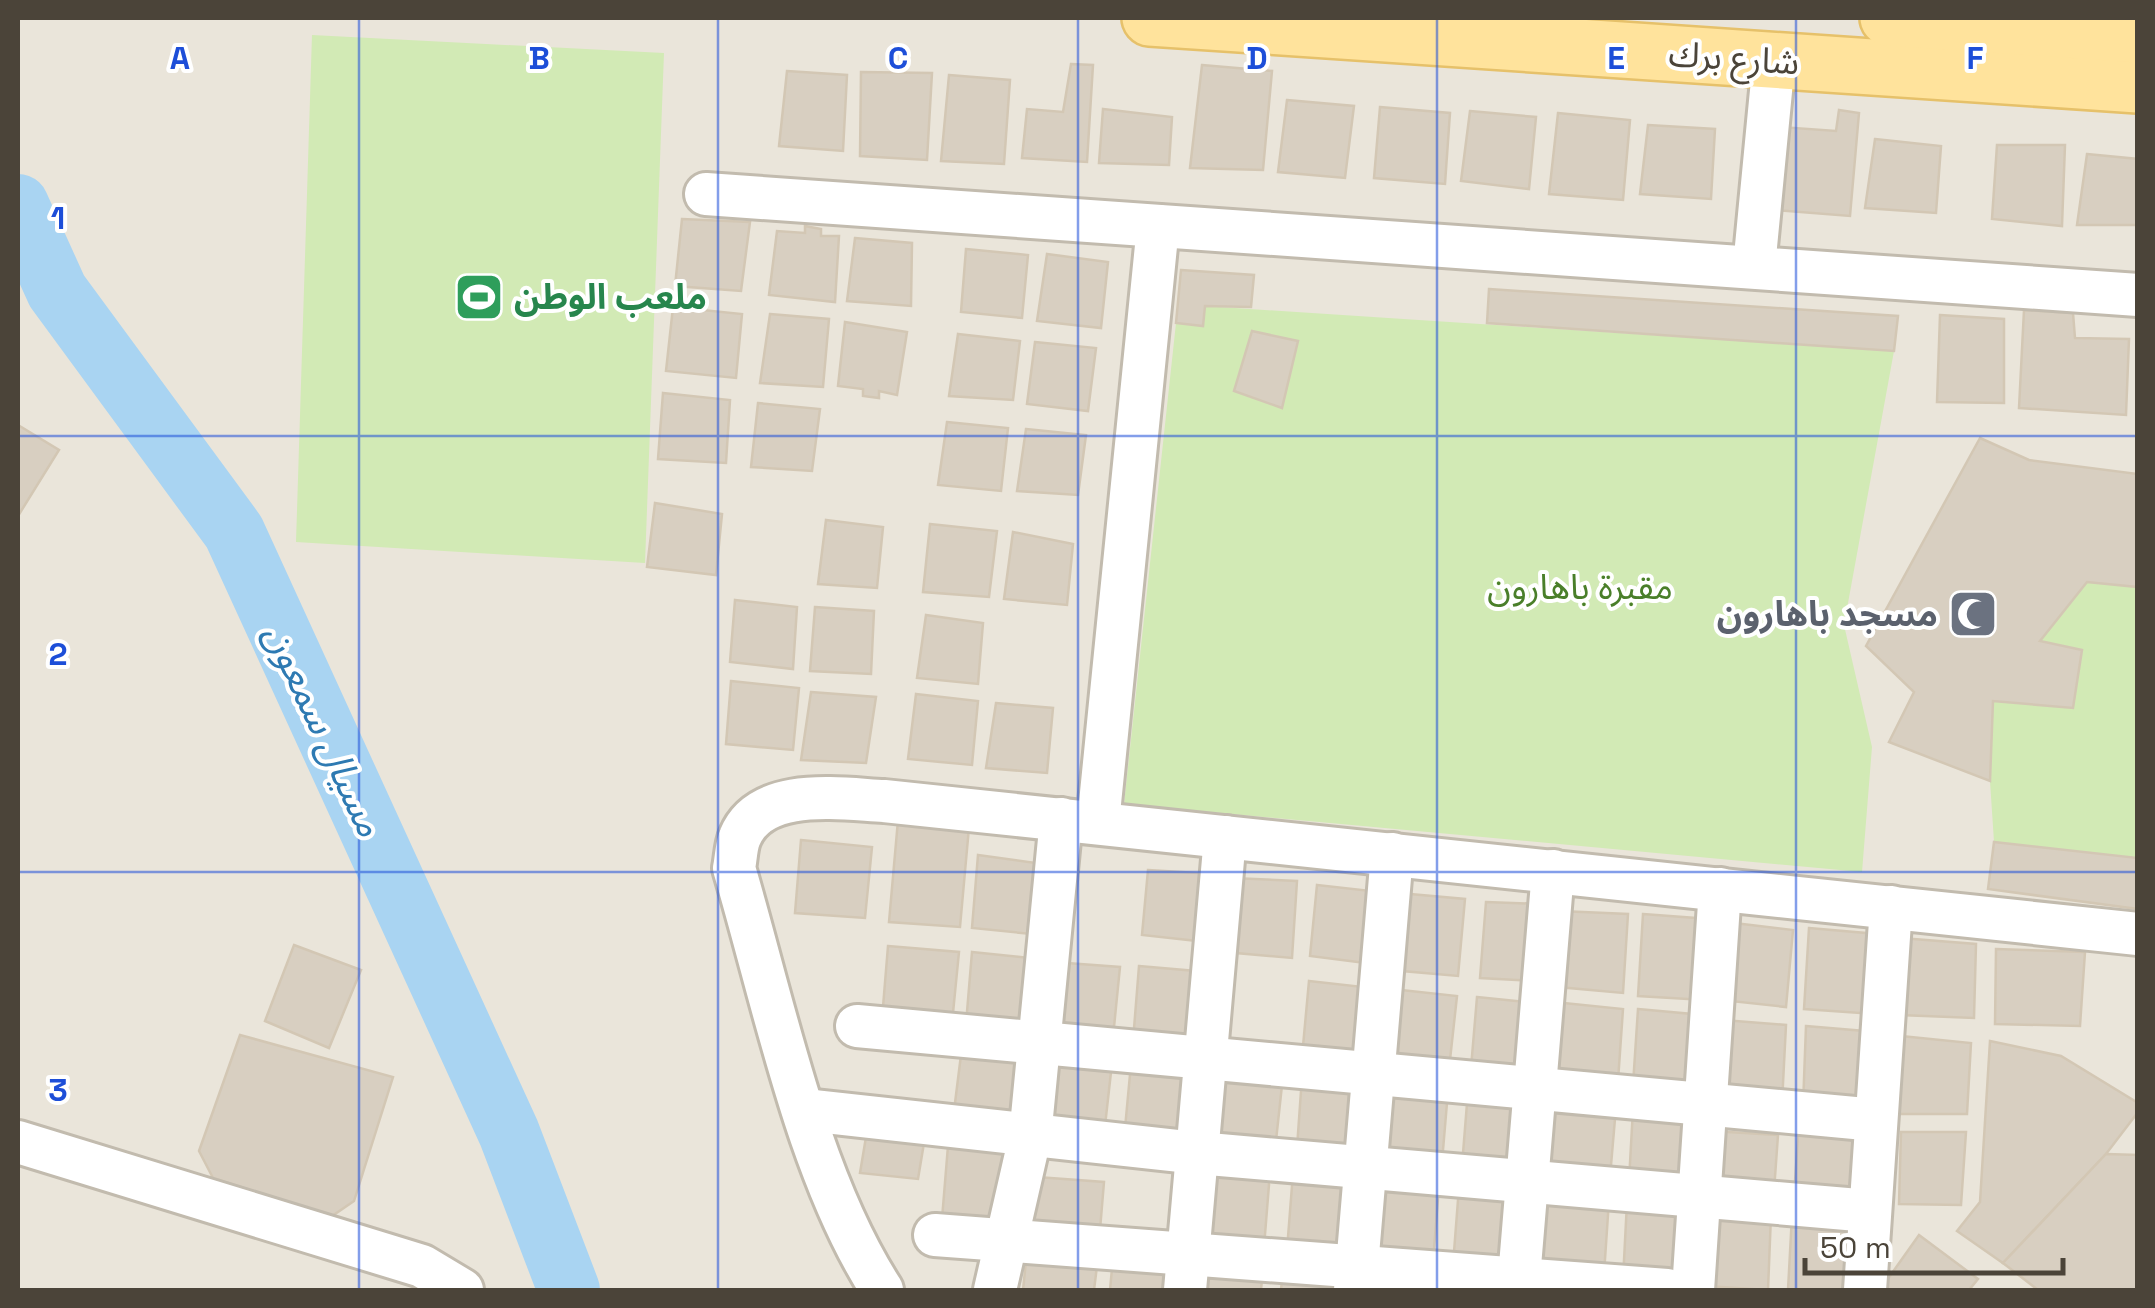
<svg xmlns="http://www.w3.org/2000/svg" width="2155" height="1308" viewBox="0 0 2155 1308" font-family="'Space Grotesk','Noto Sans Arabic',sans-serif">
	<rect width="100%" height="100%" fill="#f6f3ec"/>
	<rect fill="#eae5da" x="18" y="18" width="2119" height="1272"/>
	<g fill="#d2eab5">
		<path d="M312,35L664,53L645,563L296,542Z"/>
		<path d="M1205,306L1894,351L1844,625L1872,747L1862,872L1124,804L1176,323L1203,326Z"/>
		<path d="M2087,582L2137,587V858L1994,842L1990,781L1993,701L2073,708L2082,650L2040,641Z"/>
	</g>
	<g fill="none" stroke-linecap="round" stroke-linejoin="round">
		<path stroke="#a9d4f2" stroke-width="62" d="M18,205L57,291L234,532L509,1133L569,1290"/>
	</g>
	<g fill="#d8cfc1" stroke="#d3c7b4" stroke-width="2.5">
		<path d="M1071,64L1093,65L1087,162L1022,158L1027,109L1063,112Z"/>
		<path d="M1202,65L1272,71L1263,170L1190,168Z"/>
		<path d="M787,71L847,75L843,151L779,146Z"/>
		<path d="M861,72L932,73L927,160L860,156Z"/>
		<path d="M949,75L1010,80L1004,164L941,161Z"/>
		<path d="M1287,100L1354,106L1345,178L1278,172Z"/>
		<path d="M1380,107L1450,113L1445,184L1374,178Z"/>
		<path d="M1103,109L1172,117L1169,165L1099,163Z"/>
		<path d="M1839,110L1859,113L1850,216L1774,210L1781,127L1836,131Z"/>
		<path d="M1470,111L1536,117L1529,189L1461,181Z"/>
		<path d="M1558,113L1630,120L1623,200L1549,194Z"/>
		<path d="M1648,125L1715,129L1711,199L1640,194Z"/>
		<path d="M1875,139L1941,146L1936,213L1865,208Z"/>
		<path d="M1997,145H2065L2062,226L1992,219Z"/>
		<path d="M2087,154L2138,159V225H2077Z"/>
		<path d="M682,219L750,222L741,291L675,286Z"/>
		<path d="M805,226L821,229V236H839L835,302L769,295L777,231L805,233Z"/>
		<path d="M855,238L912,243L911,306L847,301Z"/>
		<path d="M966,249L1028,255L1022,318L961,312Z"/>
		<path d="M1047,254L1108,262L1101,328L1037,321Z"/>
		<path d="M1181,270L1254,275L1251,307L1205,306L1203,326L1176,323Z"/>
		<path d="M1489,289L1898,316L1894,351L1487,323Z"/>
		<path d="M673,307L742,314L736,378L666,371Z"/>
		<path d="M2024,310L2073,313L2075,338L2129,339L2126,415L2019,408Z"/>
		<path d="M770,314L829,319L823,387L760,383Z"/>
		<path d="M1940,315L2004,319V403L1937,402Z"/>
		<path d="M845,322L907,332L897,395L879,391V398L863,396V389L838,386Z"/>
		<path d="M1252,331L1298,341L1282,408L1234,391Z"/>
		<path d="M958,334L1020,341L1013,400L949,396Z"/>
		<path d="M1035,342L1096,348L1088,411L1027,404Z"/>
		<path d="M663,393L730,400L726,463L658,459Z"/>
		<path d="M758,403L820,409L812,471L751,467Z"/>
		<path d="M947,422L1008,428L1001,491L938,485Z"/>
		<path d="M18,425L59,450L18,516Z"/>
		<path d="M1026,429L1086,435L1078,495L1017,491Z"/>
		<path d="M1980,438L2029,460L2138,474V587L2087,582L2040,641L2082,650L2073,708L1993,701L1990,781L1889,742L1914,692L1866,646Z"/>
		<path d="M655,503L722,514L716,575L647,567Z"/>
		<path d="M826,520L883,527L877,588L818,584Z"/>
		<path d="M930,524L997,531L989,597L923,592Z"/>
		<path d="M1013,532L1073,544L1067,605L1004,599Z"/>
		<path d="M735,600L797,607L793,669L730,662Z"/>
		<path d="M815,607L874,611L871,674L810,671Z"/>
		<path d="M926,615L983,623L978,684L917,678Z"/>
		<path d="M731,681L799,688L793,750L726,744Z"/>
		<path d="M811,692L876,697L866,763L801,760Z"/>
		<path d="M916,694L978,701L972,765L908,759Z"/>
		<path d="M996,703L1053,708L1047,773L986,768Z"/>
		<path d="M898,820L969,827L960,927L889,922Z"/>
		<path d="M801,840L872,847L865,918L795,913Z"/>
		<path d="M1994,842L2138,858V909L1988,889Z"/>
		<path d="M978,855L1050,865L1042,935L972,928Z"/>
		<path d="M1148,870L1214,874L1207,942L1142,935Z"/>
		<path d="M1232,878L1297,881L1292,958L1225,952Z"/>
		<path d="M1317,885L1380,892L1374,964L1310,956Z"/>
		<path d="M1399,893L1465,899L1458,976L1391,970Z"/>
		<path d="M1486,902L1542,904L1536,981L1480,978Z"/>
		<path d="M1560,911L1628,914L1623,993L1558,987Z"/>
		<path d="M1643,914L1709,919L1704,1000L1638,996Z"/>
		<path d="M1726,922L1793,930L1786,1007L1721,1000Z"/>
		<path d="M1809,928L1877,934L1874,1014L1804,1009Z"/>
		<path d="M1901,938L1976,944L1974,1018L1900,1015Z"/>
		<path d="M294,945L361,970L329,1048L265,1021Z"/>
		<path d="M888,946L959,952L952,1023L882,1019Z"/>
		<path d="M1996,949L2085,952L2080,1026L1995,1024Z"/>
		<path d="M972,952L1039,959L1032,1031L966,1024Z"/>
		<path d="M1053,962L1120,967L1113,1037L1047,1033Z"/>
		<path d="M1139,966L1207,972L1199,1047L1133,1041Z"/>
		<path d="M1309,981L1372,988L1365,1063L1302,1057Z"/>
		<path d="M1392,989L1457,996L1449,1069L1385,1065Z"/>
		<path d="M1477,997L1535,1003L1528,1072L1471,1068Z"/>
		<path d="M1554,1002L1623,1009L1618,1081L1549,1074Z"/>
		<path d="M1638,1009L1703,1015L1698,1091L1633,1085Z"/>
		<path d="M1723,1020L1786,1025L1782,1103L1719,1099Z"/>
		<path d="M1806,1026L1876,1032L1870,1113L1803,1106Z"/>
		<path d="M240,1035L393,1077L354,1201L332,1216L213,1178L199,1151Z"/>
		<path d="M1901,1036L1971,1043L1967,1114H1899Z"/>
		<path d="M1990,1041L2061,1056L2138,1103V1112L2106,1154L2003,1263L1957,1231L1980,1202Z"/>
		<path d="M962,1047L1027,1055L1021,1126L953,1119Z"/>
		<path d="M1045,1056L1112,1063L1104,1135L1039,1129Z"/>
		<path d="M1131,1064L1197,1071L1190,1144L1124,1139Z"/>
		<path d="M1215,1070L1283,1076L1275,1150L1210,1144Z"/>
		<path d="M1302,1077L1362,1084L1357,1154L1297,1148Z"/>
		<path d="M1384,1085L1448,1091L1442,1162L1378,1157Z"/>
		<path d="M1468,1091L1526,1094L1520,1172L1462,1166Z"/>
		<path d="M1549,1100L1616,1107L1610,1177L1544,1172Z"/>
		<path d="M1633,1109L1695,1113L1690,1182L1629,1181Z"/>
		<path d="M1799,1121L1864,1128L1859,1204L1794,1197Z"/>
		<path d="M867,1131H926L918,1179L860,1173Z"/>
		<path d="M1711,1131L1778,1135L1774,1191L1708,1188Z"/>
		<path d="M1901,1132H1966L1961,1205L1899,1204Z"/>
		<path d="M948,1146L1015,1153L1008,1224L942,1219Z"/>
		<path d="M2106,1154L2138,1155V1290H2038L2003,1263Z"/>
		<path d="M1209,1166L1270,1172L1264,1247L1202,1242Z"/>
		<path d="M1293,1173L1354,1178L1347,1254L1287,1250Z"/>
		<path d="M1037,1177L1104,1182L1100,1230L1032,1223Z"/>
		<path d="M1375,1181L1439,1186L1433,1261L1369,1255Z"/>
		<path d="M1459,1187L1519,1192L1513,1268L1453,1265Z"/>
		<path d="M1541,1195L1609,1200L1604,1274L1536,1267Z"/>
		<path d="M1627,1202L1690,1206L1685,1284L1623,1280Z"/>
		<path d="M1710,1211L1771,1215L1768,1290L1705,1286Z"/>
		<path d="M1792,1215L1857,1220L1853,1290H1788Z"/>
		<path d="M1919,1235L1978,1279L1969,1290H1880Z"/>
		<path d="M1027,1251L1098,1258L1094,1290H1023Z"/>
		<path d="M1113,1258L1179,1264L1177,1290H1110Z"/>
		<path d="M1200,1263L1263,1269L1261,1290H1197Z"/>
		<path d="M1283,1270L1338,1275L1336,1290H1281Z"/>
	</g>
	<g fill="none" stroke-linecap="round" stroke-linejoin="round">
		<g stroke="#c2bbae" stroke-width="48">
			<g id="minor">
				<path d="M706,194L2138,295"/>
				<path d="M1754,267L1774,60"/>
				<path d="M1098,823L1158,226"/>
				<path d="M857,1026L1876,1120"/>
				<path d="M806,1110L1197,1153L1870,1211"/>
				<path d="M18,1142L422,1266L462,1290"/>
				<path d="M935,1235L1667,1290"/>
				<path d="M882,1290C807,1174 774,1003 734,868C736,859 736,846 740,837C761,786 840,799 884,801L2138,934"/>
				<path d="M995,1290L1030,1137L1061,819"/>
				<path d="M1185,1290L1225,837"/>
				<path d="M1355,1290L1392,854"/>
				<path d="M1518,1290L1553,871"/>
				<path d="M1693,1290L1720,889"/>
				<path d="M1865,1290L1891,907"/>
			</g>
		</g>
		<g stroke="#e6c16a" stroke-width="60">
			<g id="major">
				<path d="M1150,18L2138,85"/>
				<path d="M1888,18L2138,35"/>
			</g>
		</g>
		<use href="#minor" stroke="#fff" stroke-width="42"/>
		<use href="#major" stroke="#ffe39c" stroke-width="55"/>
	</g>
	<path fill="none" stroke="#1d4ed8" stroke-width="2.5" stroke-opacity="0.55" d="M359,18V1290M718,18V1290M1078,18V1290M1437,18V1290M1796,18V1290M18,436H2138M18,872H2138"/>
	<defs>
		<g id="stadium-square" transform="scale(2.5)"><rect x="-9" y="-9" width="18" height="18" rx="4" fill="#2e9e5b" stroke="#fff"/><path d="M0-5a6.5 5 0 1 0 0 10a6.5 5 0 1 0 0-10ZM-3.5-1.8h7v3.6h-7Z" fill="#fff"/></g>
		<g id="mosque-square" transform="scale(2.5)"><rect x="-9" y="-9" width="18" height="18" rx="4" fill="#6b7280" stroke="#fff"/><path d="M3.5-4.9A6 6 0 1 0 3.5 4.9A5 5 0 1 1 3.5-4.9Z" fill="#fff"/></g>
	</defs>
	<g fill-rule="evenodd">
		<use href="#stadium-square" x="479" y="297"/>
		<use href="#mosque-square" x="1973" y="614"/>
	</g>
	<g text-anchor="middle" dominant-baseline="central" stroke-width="8" stroke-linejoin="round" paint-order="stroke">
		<g font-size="35" fill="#4b4439" stroke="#fff">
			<text transform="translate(1734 58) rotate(4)">شارع برك</text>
		</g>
		<g font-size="35" font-weight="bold" fill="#27864d" stroke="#fff" text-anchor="start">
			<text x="514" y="297">ملعب الوطن</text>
		</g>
		<g font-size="35" fill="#4a7f2a" stroke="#fff">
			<text x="1580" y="587">مقبرة باهارون</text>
		</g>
		<g font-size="35" font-weight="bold" fill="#5b616d" stroke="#fff" text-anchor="end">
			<text x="1938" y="614">مسجد باهارون</text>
		</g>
		<g font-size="38" font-style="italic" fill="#2e7ab2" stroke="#fff">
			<text transform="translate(324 730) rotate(65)">مسيال سمعون</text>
		</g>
	</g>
	<g font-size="32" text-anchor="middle" font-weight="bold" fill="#1d4ed8" stroke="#fff" stroke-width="8" stroke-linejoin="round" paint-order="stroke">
		<text x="180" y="69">A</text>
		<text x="539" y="69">B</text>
		<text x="898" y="69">C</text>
		<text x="1257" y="69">D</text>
		<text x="1616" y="69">E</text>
		<text x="1975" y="69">F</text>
		<text x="58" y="229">1</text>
		<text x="58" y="665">2</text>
		<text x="58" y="1101">3</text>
	</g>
	<rect width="2155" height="1308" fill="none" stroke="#4b4439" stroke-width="40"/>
	<path d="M1805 1258v15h258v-15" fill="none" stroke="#4b4439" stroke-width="5"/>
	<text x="1820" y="1258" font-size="30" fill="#4b4439" stroke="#ffffff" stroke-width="8" paint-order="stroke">50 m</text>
</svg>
